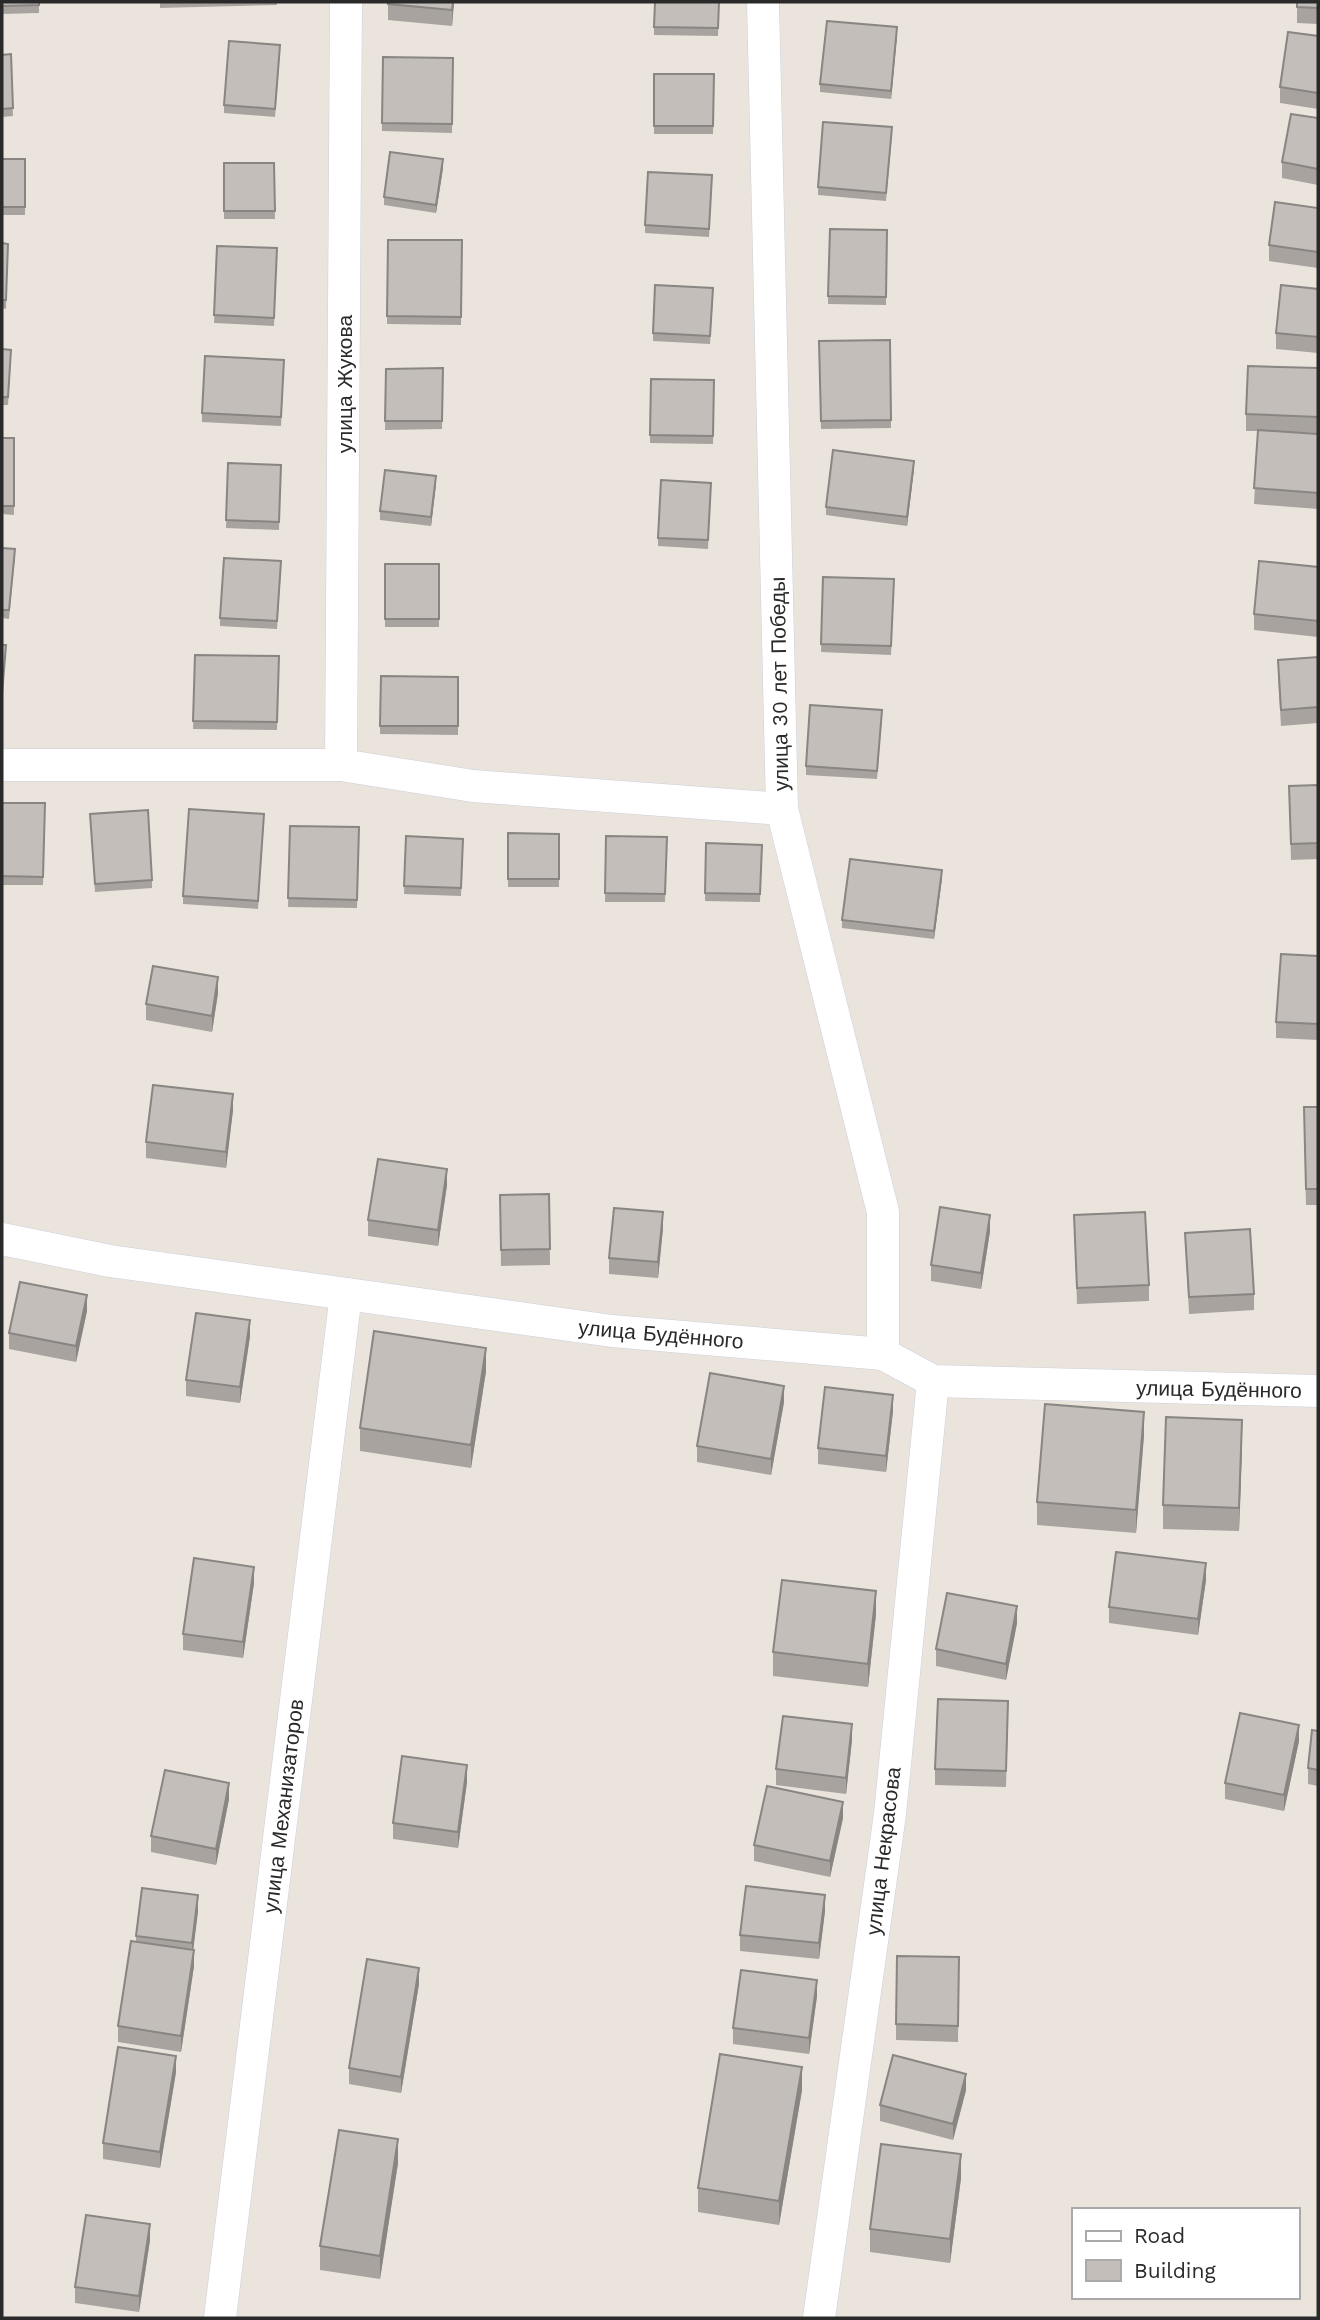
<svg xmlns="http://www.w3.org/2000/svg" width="1320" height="2320" viewBox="0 0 1320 2320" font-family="'Work Sans',sans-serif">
	<rect width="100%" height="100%" fill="#ebe4dd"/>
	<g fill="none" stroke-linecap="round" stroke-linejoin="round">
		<g stroke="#cbcfda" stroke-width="33">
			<g id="street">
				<path d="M763,2L782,809L883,1212V1354"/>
				<path d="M2,765H341L473,786L782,809"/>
				<path d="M341,765L346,2"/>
				<path d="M2,1239L110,1261L612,1331L883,1354L933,1381L1318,1391"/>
				<path d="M220,2318L346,1294"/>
				<path d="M819,2318L890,1814L933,1381"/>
			</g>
		</g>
		<use href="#street" stroke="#fff" stroke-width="32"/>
	</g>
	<g fill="#a8a39f">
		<path d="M2,2H39V13L2,14Z"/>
		<path d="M160,2H277V5L160,8Z"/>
		<path d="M454,2L452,26L388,20V4Z"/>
		<path d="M719,2L718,36L654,35V27Z"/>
		<path d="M1318,2V24L1297,23V7Z"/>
		<path d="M897,35L891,99L820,92V84Z"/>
		<path d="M1318,36V109L1280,103V87Z"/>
		<path d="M280,53L275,117L224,113V105Z"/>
		<path d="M11,54L13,116L2,117V55Z"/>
		<path d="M453,58L452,133L382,131V123Z"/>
		<path d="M714,74L713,134H654V126Z"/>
		<path d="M1318,118V185L1282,178V162Z"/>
		<path d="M892,135L886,201L818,195V187Z"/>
		<path d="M2,159L25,207V215H2Z"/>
		<path d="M224,163H274L275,219H224Z"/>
		<path d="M443,168L436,213L384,205V197Z"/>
		<path d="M712,183L709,237L645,233V225Z"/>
		<path d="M1318,208V268L1269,261V245Z"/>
		<path d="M887,230L886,305L828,304V296Z"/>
		<path d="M462,240L461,325L387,324V316Z"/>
		<path d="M2,243L8,244L6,309L2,308Z"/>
		<path d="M217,246L277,248L274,326L214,323Z"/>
		<path d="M1318,289V353L1276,349V333Z"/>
		<path d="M713,296L710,344L653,341V333Z"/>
		<path d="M819,341L891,420V428L821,429Z"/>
		<path d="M2,349L11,358L8,405H2Z"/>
		<path d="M284,360L281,426L202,422V413Z"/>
		<path d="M443,368L442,429L385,430L386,369Z"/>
		<path d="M1318,368V433L1284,432L1318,434V509L1254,504L1258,431H1246V414Z"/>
		<path d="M714,380L713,444L650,443V435Z"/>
		<path d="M2,438H14V515L2,514Z"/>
		<path d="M228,463L281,465L279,530L226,528Z"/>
		<path d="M914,469L907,526L826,515V507Z"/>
		<path d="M711,483L708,549L658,546V538Z"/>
		<path d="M436,484L431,526L380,520V511Z"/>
		<path d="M2,548L15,558L9,619L2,618Z"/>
		<rect x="385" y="564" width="54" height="63"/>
		<path d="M1318,567V637L1254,630V614Z"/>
		<path d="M281,569L277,629L220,626V618Z"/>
		<path d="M823,577L894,579L891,655L821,652Z"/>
		<path d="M195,655L279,656L277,730L193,729Z"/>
		<path d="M1318,657V723L1281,726L1278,676V660Z"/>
		<path d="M381,676L458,677V735L380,734Z"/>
		<path d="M882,718L877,779L806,775V766Z"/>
		<path d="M1318,785V859L1291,860L1289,786Z"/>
		<path d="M2,803H45L43,885H2Z"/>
		<path d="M90,814L152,880V888L95,892Z"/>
		<path d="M264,822L258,909L183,904V896Z"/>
		<path d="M290,826L359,827L357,908L288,907Z"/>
		<path d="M508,833L559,834V887H508Z"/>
		<path d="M406,836L463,839L461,896L404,894Z"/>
		<path d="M606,836L667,837L665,902H605Z"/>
		<path d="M762,845L760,902L705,901V893Z"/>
		<path d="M942,878L934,939L842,928V920Z"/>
		<path d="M1318,956V1040L1276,1038V1022Z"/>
		<path d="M218,993L212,1032L146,1020V1004Z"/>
		<path d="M1318,1107V1205H1306L1304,1123Z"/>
		<path d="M233,1110L226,1168L146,1158V1142Z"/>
		<path d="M447,1185L438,1246L368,1236V1220Z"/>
		<path d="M549,1194L550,1265L501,1266L500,1195Z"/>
		<path d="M1074,1215L1149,1285V1301L1077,1304Z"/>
		<path d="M663,1228L658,1278L609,1274V1258Z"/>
		<path d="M990,1231L981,1289L931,1281V1265Z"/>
		<path d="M1185,1233L1254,1294V1310L1189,1314Z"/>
		<path d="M87,1311L76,1362L9,1349V1333Z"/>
		<path d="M250,1336L240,1403L186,1396V1380Z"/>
		<path d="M486,1371L471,1468L360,1451V1428Z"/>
		<path d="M784,1402L771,1475L697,1462V1446Z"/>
		<path d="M893,1411L886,1472L818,1464V1448Z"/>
		<path d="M1144,1435L1136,1533L1037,1525V1502Z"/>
		<path d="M1242,1444L1239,1531L1163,1529V1505Z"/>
		<path d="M1206,1580L1198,1635L1109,1623V1607Z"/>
		<path d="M254,1583L243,1658L183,1650V1634Z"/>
		<path d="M876,1614L868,1687L773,1676V1652Z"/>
		<path d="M1017,1623L1006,1680L936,1666V1649Z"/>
		<path d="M1008,1717L1006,1787L935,1785V1769Z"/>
		<path d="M1318,1731V1786L1308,1784V1768Z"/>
		<path d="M852,1740L846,1794L776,1785V1769Z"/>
		<path d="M1299,1741L1284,1811L1225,1799V1783Z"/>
		<path d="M467,1782L458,1848L393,1839V1823Z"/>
		<path d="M229,1799L216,1865L151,1852V1836Z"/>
		<path d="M843,1818L830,1877L754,1861V1845Z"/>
		<path d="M198,1911L193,1950L194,1966L181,2052L118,2042V2026L136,1941V1936Z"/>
		<path d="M825,1911L819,1959L740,1951V1935Z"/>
		<path d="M959,1957L958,2042L896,2040V2024Z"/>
		<path d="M419,1984L401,2093L349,2084V2068Z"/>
		<path d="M817,1996L809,2054L733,2044V2028Z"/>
		<path d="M176,2072L160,2168L103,2159V2143Z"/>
		<path d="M802,2090L779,2225L698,2212V2188Z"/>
		<path d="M966,2090L953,2140L880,2121V2105Z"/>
		<path d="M398,2163L380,2279L320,2270V2246Z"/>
		<path d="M961,2178L950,2263L870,2252V2229Z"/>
		<path d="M150,2240L139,2312L75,2303V2287Z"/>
	</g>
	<g fill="#888582">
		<path d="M453,2H454L452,26V10Z"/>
		<path d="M897,27V35L891,99V91Z"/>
		<path d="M443,159V168L436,213V205Z"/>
		<path d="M914,461V469L907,526V517Z"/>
		<path d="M436,476V484L431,526V517Z"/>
		<path d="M942,870V878L934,939V931Z"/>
		<path d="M218,977V993L212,1032V1016Z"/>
		<path d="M233,1094V1110L226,1168V1152Z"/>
		<path d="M447,1169V1185L438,1246V1230Z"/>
		<path d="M663,1212V1228L658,1278V1262Z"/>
		<path d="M990,1215V1231L981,1289V1273Z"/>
		<path d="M87,1295V1311L76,1362V1346Z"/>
		<path d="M250,1320V1336L240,1403V1387Z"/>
		<path d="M486,1348V1371L471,1468V1445Z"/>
		<path d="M784,1386V1402L771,1475V1459Z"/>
		<path d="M893,1395V1411L886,1472V1456Z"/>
		<path d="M1144,1412V1435L1136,1533V1510Z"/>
		<path d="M1242,1420V1444L1239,1531V1508Z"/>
		<path d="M1206,1563V1580L1198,1635V1619Z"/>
		<path d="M254,1567V1583L243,1658V1642Z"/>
		<path d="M876,1591V1614L868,1687V1664Z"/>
		<path d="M1017,1606V1623L1006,1680V1664Z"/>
		<path d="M852,1724V1740L846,1794V1778Z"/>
		<path d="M1299,1725V1741L1284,1811V1795Z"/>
		<path d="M467,1765V1782L458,1848V1832Z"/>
		<path d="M229,1783V1799L216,1865V1849Z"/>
		<path d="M843,1802V1818L830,1877V1861Z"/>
		<path d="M198,1895V1911L192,1960V1943Z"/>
		<path d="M825,1895V1911L819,1959V1943Z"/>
		<path d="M194,1950V1966L181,2052V2036Z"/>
		<path d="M419,1968V1984L401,2093V2077Z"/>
		<path d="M817,1980V1996L809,2054V2038Z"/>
		<path d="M176,2056V2072L160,2168V2152Z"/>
		<path d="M802,2067V2090L779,2225V2201Z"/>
		<path d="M966,2074V2090L953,2140V2124Z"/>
		<path d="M398,2139V2163L380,2279V2256Z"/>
		<path d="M961,2154V2178L950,2263V2239Z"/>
		<path d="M150,2224V2240L139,2312V2296Z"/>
	</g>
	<g fill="#c3beb9" stroke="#888582" stroke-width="2">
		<path d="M2,2H39V5L2,6Z"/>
		<path d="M388,2H453L452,10L388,4Z"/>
		<path d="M655,2H719L718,28L654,27Z"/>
		<path d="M1297,2H1318V8L1297,7Z"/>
		<path d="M827,21L897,27L891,91L820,84Z"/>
		<path d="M1288,32L1318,36V93L1280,87Z"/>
		<path d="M229,41L280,45L275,109L224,105Z"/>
		<path d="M11,54L13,108L2,109V55Z"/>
		<path d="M383,57L453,58L452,124L382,123Z"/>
		<path d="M654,74H714L713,126H654Z"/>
		<path d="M1291,114L1318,118V169L1282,162Z"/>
		<path d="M823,122L892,127L886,193L818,187Z"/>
		<path d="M390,152L443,159L436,205L384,197Z"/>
		<rect x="2" y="159" width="23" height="48"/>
		<path d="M224,163H274L275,211H224Z"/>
		<path d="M648,172L712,175L709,229L645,225Z"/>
		<path d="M1275,202L1318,208V252L1269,245Z"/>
		<path d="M830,229L887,230L886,297L828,296Z"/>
		<path d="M388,240H462L461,317L387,316Z"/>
		<path d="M2,243L8,244L6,300H2Z"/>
		<path d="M217,246L277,248L274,318L214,315Z"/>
		<path d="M655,285L713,288L710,336L653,333Z"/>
		<path d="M1281,285L1318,289V337L1276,333Z"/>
		<path d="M890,340L891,420L821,421L819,341Z"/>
		<path d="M2,349L11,350L8,397H2Z"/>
		<path d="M205,356L284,360L281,417L202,413Z"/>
		<path d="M1248,366L1318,368V417L1246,414Z"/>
		<path d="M443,368L442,421H385L386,369Z"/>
		<path d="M651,379L714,380L713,436L650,435Z"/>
		<path d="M1258,430L1318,434V493L1254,488Z"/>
		<rect x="2" y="438" width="12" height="68"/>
		<path d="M833,450L914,461L907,517L826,507Z"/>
		<path d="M228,463L281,465L279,522L226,520Z"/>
		<path d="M385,470L436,476L431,517L380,511Z"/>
		<path d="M661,480L711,483L708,540L658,538Z"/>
		<path d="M2,548L15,549L9,610H2Z"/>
		<path d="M224,558L281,561L277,621L220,618Z"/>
		<path d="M1259,561L1318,567V621L1254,614Z"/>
		<rect x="385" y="564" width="54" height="55"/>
		<path d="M823,577L894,579L891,646L821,644Z"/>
		<path d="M2,645H6L2,694Z"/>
		<path d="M195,655L279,656L277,722L193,721Z"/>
		<path d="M1318,657V707L1281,710L1278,660Z"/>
		<path d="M381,676L458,677V726H380Z"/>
		<path d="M810,705L882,710L877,771L806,766Z"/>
		<path d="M1318,785V843L1291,844L1289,786Z"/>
		<path d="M2,803H45L43,877L2,876Z"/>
		<path d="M189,809L264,814L258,901L183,896Z"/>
		<path d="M148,810L152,880L95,884L90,814Z"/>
		<path d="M290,826L359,827L357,900L288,898Z"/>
		<path d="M508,833L559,834V879H508Z"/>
		<path d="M406,836L463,839L461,888L404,886Z"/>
		<path d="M606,836L667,837L665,894L605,893Z"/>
		<path d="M706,843L762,845L760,894L705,893Z"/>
		<path d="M850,859L942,870L934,931L842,920Z"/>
		<path d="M1281,954L1318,956V1024L1276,1022Z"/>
		<path d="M153,966L218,977L212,1016L146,1004Z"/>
		<path d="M153,1085L233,1094L226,1152L146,1142Z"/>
		<path d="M1304,1107H1318V1189H1306Z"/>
		<path d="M378,1159L447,1169L438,1230L368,1220Z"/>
		<path d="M549,1194L550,1249L501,1250L500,1195Z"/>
		<path d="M940,1207L990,1215L981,1273L931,1265Z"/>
		<path d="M614,1208L663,1212L658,1262L609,1258Z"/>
		<path d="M1145,1212L1149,1285L1077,1288L1074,1215Z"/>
		<path d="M1250,1229L1254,1294L1189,1297L1185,1233Z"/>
		<path d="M20,1282L87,1295L76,1346L9,1333Z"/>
		<path d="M196,1313L250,1320L240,1387L186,1380Z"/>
		<path d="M374,1331L486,1348L471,1445L360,1428Z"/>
		<path d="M710,1373L784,1386L771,1459L697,1446Z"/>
		<path d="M825,1387L893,1395L886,1456L818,1448Z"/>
		<path d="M1045,1404L1144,1412L1136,1510L1037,1502Z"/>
		<path d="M1166,1417L1242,1420L1239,1508L1163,1505Z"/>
		<path d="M1116,1552L1206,1563L1198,1619L1109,1607Z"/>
		<path d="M194,1558L254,1567L243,1642L183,1634Z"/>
		<path d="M782,1580L876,1591L868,1664L773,1652Z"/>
		<path d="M947,1593L1017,1606L1006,1664L936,1649Z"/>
		<path d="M938,1699L1008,1701L1006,1771L935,1769Z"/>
		<path d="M1240,1713L1299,1725L1284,1795L1225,1783Z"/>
		<path d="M783,1716L852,1724L846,1778L776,1769Z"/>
		<path d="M1312,1730L1318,1731V1770L1308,1768Z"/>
		<path d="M402,1756L467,1765L458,1832L393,1823Z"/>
		<path d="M165,1770L229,1783L216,1849L151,1836Z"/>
		<path d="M767,1786L843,1802L830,1861L754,1845Z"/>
		<path d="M746,1886L825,1895L819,1943L740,1935Z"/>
		<path d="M142,1888L198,1895L192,1943L136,1936Z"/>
		<path d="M131,1941L194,1950L181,2036L118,2026Z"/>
		<path d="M897,1956L959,1957L958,2026L896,2024Z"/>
		<path d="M367,1959L419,1968L401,2077L349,2068Z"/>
		<path d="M741,1970L817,1980L809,2038L733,2028Z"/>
		<path d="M118,2047L176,2056L160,2152L103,2143Z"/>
		<path d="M720,2054L802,2067L779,2201L698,2188Z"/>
		<path d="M893,2055L966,2074L953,2124L880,2105Z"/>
		<path d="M339,2130L398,2139L380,2256L320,2246Z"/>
		<path d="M881,2144L961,2154L950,2239L870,2229Z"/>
		<path d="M86,2215L150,2224L139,2296L75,2287Z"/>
	</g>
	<g text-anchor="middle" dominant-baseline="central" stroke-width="5" stroke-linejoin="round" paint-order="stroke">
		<g font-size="21" fill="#2a2a2a" stroke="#fff">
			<text transform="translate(344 384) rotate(-90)">улица Жукова</text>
			<text transform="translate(779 684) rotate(-91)">улица 30 лет Победы</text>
			<text transform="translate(661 1334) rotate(5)">улица Будённого</text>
			<text transform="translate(1219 1389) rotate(1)">улица Будённого</text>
			<text transform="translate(283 1806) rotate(-83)">улица Механизаторов</text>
			<text transform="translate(883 1851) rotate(-83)">улица Некрасова</text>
		</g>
	</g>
	<rect width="1320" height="2320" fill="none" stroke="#2a2a2a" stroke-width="7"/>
	<rect x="1072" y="2208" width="228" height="91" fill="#ffffff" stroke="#aaaaaa" stroke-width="2"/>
	<rect x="1086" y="2231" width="35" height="10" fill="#ffffff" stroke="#aaaaaa" stroke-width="2"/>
	<text x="1134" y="2243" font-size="21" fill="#2a2a2a">Road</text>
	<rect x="1086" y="2260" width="35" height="21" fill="#c3beb9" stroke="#aaaaaa" stroke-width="2"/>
	<text x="1134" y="2278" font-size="21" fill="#2a2a2a">Building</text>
</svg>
